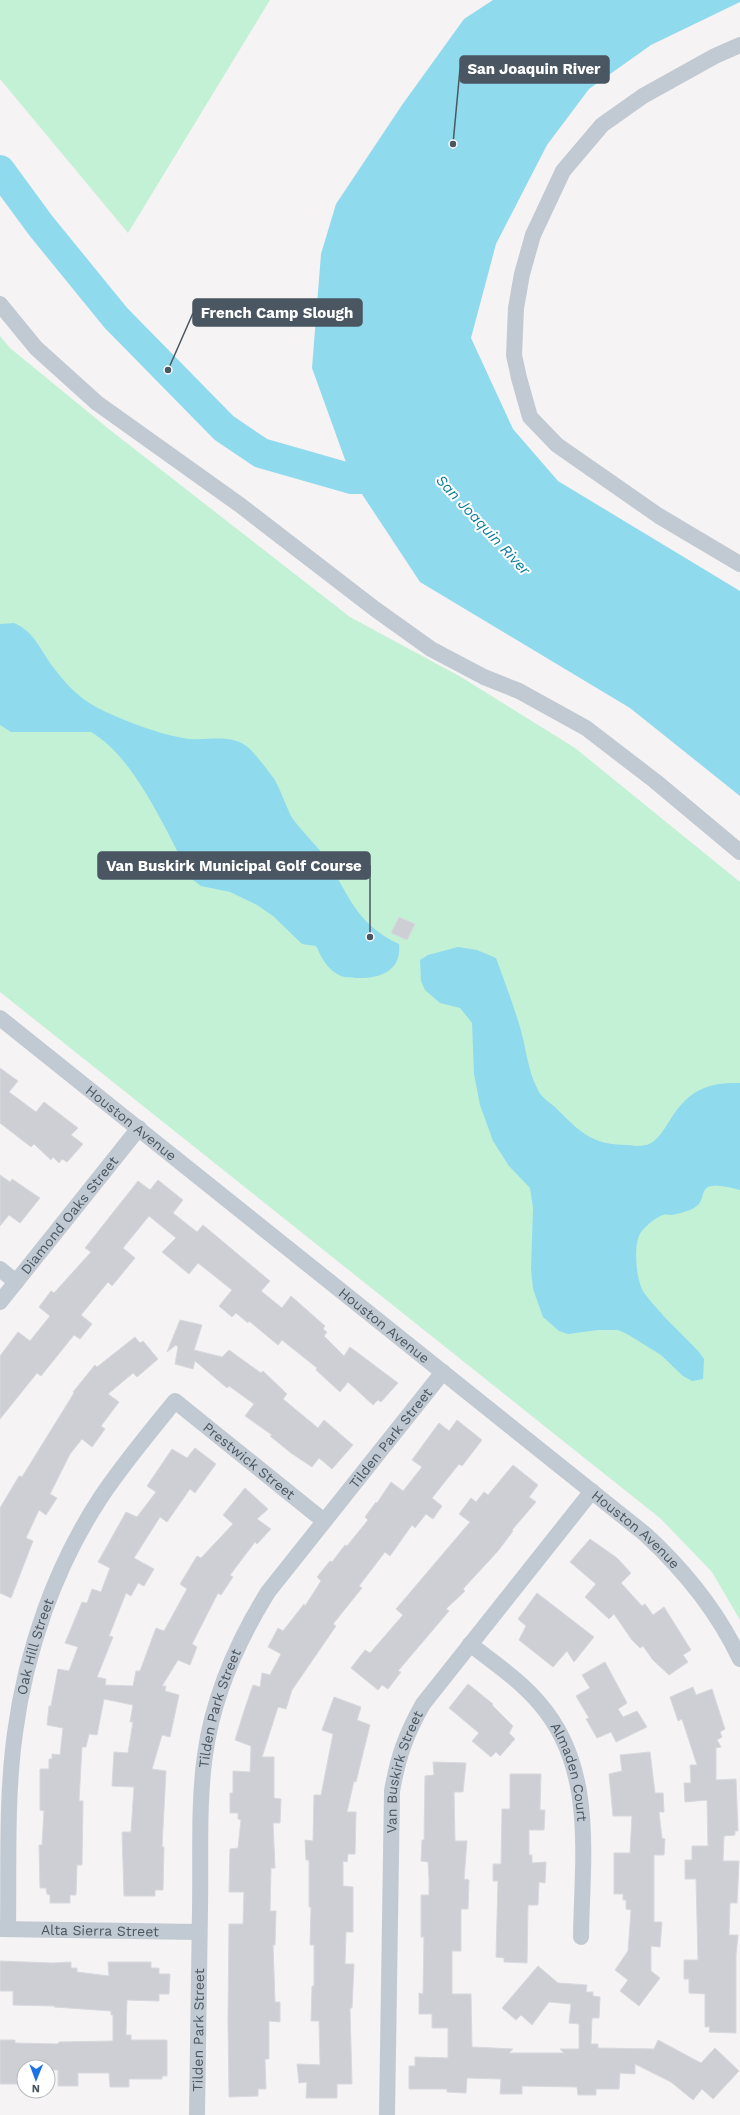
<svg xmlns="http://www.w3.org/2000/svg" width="740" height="2115" viewBox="0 0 740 2115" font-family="'Work Sans',sans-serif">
	<rect width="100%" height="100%" fill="#f5f3f3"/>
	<g fill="#c3f1d5">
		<path d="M0,0H270L128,233L0,79Z"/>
		<path d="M0,336L10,348L110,430L350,617L461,677L575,748L740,882V1620L712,1572L661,1519L0,992Z"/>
	</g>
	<g fill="#90daee">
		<path d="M493,0H740V2L651,45L589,89L547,145L496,244L471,338L513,429L558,481L740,591V796L630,708L420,582L352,479L312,368L321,254L336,204L402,105L464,19Z"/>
		<path d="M14,623C34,631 41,651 53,667C68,687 83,702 106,712C130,723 157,733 183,738C206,743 230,731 250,749C258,758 268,770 275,780C281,791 285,804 291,816C300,830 314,842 324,856C349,893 354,923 399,944C402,971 380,979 356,978C352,977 345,978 341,976C327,970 322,958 316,946L302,944L273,916L257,905L230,892L201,886L192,879C167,834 136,758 91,732H11L0,725V624Z"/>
		<path d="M458,947L477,950L496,958C504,980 512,1001 519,1024C526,1045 527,1070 538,1090C541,1097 549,1102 555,1107C579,1131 591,1145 627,1145C634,1146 644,1147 651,1143C659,1138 665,1128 670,1120C688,1091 706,1082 740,1083V1190C686,1176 715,1201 690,1210C684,1212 678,1214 672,1215C669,1215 666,1214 663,1215C656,1217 643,1228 640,1234C633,1246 636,1283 645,1294C660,1314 681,1333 699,1352L704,1359L703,1379L692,1381L683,1376L661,1355L627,1334L618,1330H598L568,1334L559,1331L543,1317L533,1289L531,1269L533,1208L530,1188L509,1166L493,1141L480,1105L474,1074L472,1023L460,1008L440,1003L425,990L421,981L420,960L428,955Z"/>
	</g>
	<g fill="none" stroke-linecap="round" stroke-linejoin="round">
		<path stroke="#90daee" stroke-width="30" d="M0,170L41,226L116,318L224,428L261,453L352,479H393"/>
	</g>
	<g fill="#cdcfd5" stroke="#d7d9de">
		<path d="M399,917L415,924L407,940L391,933Z"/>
		<path d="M0,1068L18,1081L9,1092L36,1112L44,1102L78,1128L71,1135L83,1144L67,1162L62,1159L59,1163L53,1157L51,1160L34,1144L31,1147L0,1123Z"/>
		<path d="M0,1175L10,1182L12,1179L40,1198L20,1223L9,1215L0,1226Z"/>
		<path d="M158,1180L183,1200L173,1213L197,1232L203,1225L270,1281L261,1291L282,1308L291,1296L325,1326L323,1329L327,1332L324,1336L344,1356L350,1347L398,1383L381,1402L378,1400L373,1405L348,1382L340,1392L316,1370L317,1368L282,1340L278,1345L249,1321L248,1323L236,1313L232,1317L219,1306L232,1290L198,1263L189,1274L162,1252L176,1238L149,1216L123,1248L135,1258L112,1286L108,1282L81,1315L92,1324L80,1339L74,1335L41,1376L37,1373L0,1419V1356L18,1332L30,1341L50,1316L39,1307L51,1291L54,1293L91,1252L85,1248L138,1181L150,1190Z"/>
		<path d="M180,1320L202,1325L194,1350L222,1357L229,1350L261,1373L263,1371L287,1394L283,1399L318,1428L324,1420L353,1445L332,1469L319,1458L312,1467L291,1453L270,1436L272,1435L245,1416L254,1404L229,1386L227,1388L195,1361L193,1369L175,1364L178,1347L176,1345L167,1352Z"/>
		<path d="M135,1337L140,1343L143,1341L158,1359L137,1377L133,1373L108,1394L119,1402L101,1426L105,1429L92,1447L82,1439L70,1454L50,1494L57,1498L46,1515L39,1510L26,1538L33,1541L11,1598L0,1593V1508L19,1476L22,1477L74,1393L73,1392L95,1365L97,1367Z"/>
		<path d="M457,1420L482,1440L462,1466L459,1464L432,1498L442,1506L433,1519L426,1514L415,1528L412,1525L390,1556L385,1552L359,1586L362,1588L333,1624L336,1626L292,1690L286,1709L278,1707L262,1757H274V1798L281,1799L280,1823H273L275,1868H271L270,1911H276L275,1945H273L275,2002H280V2022L269,2021V2059H265L266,2089H258V2096L229,2097L228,2020L229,1924H243L244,1892H229L230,1849L238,1848L241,1820L238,1819V1813H230V1793H233V1771L250,1772L251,1746L235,1740L245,1708L253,1685L260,1687L262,1673L270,1675L281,1654L268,1647L278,1628L283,1631L304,1604L305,1606L321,1581L317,1577L330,1561L332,1562L345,1545L347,1546L368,1520L365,1517L376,1502L377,1503L391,1482L403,1491L422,1467L412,1460L439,1423L449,1431Z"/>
		<path d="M195,1448L216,1464L195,1493L190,1489L167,1522L160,1517L134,1558L154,1569L144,1586L138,1583L131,1596L126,1593L109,1636L113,1637L97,1677L106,1679L105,1685L133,1686L136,1671H140L156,1628L164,1631L187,1589L180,1584L197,1556L201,1558L233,1524L223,1515L245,1488L268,1509L257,1519L271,1529L257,1544L255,1542L230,1575L233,1577L221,1595L218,1593L192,1644L197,1647L190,1665L178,1660L162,1686H166L165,1691L179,1695L170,1737L162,1735L152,1769L166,1771L162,1847H164L163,1890H155V1896H124L122,1832H131L134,1787L112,1786L114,1752L128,1753L133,1722H130L133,1705L104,1699L97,1735L89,1734L86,1747H82L79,1801H83L82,1865H77L76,1895H70V1903H50V1895L47,1894L46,1888H40L39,1845H42L44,1811L40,1810V1769H49V1759H52V1754L60,1755L63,1728L47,1725L49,1706H51L58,1669L69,1671L78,1647L65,1643L82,1602L87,1603L92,1589L101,1592L110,1568L98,1562L126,1512L137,1517L156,1492L147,1486L172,1449L187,1458Z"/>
		<path d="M513,1465L538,1485L529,1497L536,1502L512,1530L513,1531L498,1551L463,1589L465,1591L446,1609L449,1611L398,1671L401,1672L388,1689L382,1685L378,1690L351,1668L365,1650L370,1653L403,1615L396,1609L470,1522L459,1514L471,1498L476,1502L484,1492L488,1495Z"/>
		<path d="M590,1539L617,1558L631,1573L621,1583L642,1606L645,1604L653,1615L664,1607L691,1650L683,1655L688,1662L669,1675L653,1660L643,1646L640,1648L632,1640L614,1614L609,1619L585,1597L596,1584L570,1562Z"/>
		<path d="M537,1593L594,1637L574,1662L567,1651L553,1667L519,1640L526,1626L518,1619Z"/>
		<path d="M605,1662L627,1703L618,1709L623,1717L637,1711L647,1727L616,1742L611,1732L597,1738L586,1719L589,1718L576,1696L590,1688L582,1675Z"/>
		<path d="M468,1684L493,1704L492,1705L513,1726L509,1733L515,1739L500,1756L496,1752L491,1757L472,1741L479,1733L449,1708Z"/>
		<path d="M693,1687L696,1695L712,1689L725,1729L720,1732L722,1737L717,1740L721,1747L716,1748V1780L736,1779L738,1831H735V1835L724,1836L723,1861H739L737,1903H730L729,1935H738L736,1955V2033L709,2032L710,2027H705V1994L689,1993V1979H684V1960H698L696,1879H685V1860H692V1846H708L707,1800L685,1802L684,1783H691L690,1765H697L682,1719L678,1721L670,1697Z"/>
		<path d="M334,1697L361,1707L357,1720L370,1725L356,1782L354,1781L347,1812H356L355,1854H348L347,1862L343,1861V1886L353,1887V1932H346L345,1964H354L352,2008H350L352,2084H337V2098H306L307,2082L299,2083L297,2064L320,2065L319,2021H311L312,1986H314V1945H310L311,1907H309V1860H306L305,1840L313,1841L314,1795H321L333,1734L322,1730Z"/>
		<path d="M650,1752L655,1793H663L664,1812H659L662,1838L665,1839L664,1855H654V1922H662L660,1947L651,1946V1971L660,1978L639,2006L620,1991L628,1980L615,1970L628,1951L631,1910L626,1909V1900H623V1894H614V1853H630L632,1816H613L609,1774L622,1771L620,1755Z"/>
		<path d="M433,1762L466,1763L463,1792H454L455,1841H467L464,1879L469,1880L468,1909H461V1951H452V1994H471L472,2047L513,2049L509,2053H564L560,2049H579V2024L569,2023L571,2004L549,2002L532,2025L521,2015L516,2020L502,2008L538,1966L558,1983L587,1985L586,1992H593V1996L600,1997L599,2018H592L591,2044H598V2048L654,2049L658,2040L701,2063L715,2048L739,2071L713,2099L702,2089L693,2100L671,2082L635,2064V2074L620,2073L619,2089H596V2095H578L577,2087L522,2086V2094H500L501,2079L467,2078L466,2093L447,2092V2089H409V2066H415V2057L448,2058V2028H432V2014H419V1993L423,1994L424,1937H421V1895H429V1879L428,1862L421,1861L422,1840H424L425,1776L434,1775Z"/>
		<path d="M510,1774H541L540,1810H545L544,1830H529V1855H532V1863L546,1862L545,1883L539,1882L538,1905H528L527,1963L504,1962V1958L496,1957L498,1881H493V1864H501L502,1809H510Z"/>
		<path d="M0,1961L53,1963L71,1962V1968H77V1972L109,1976L108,1962H151V1968H159V1974H170L169,1994H159V2001L127,2000L126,2035H131V2040H167V2076H162V2079H129V2087H110L109,2073H78V2086H58V2070H48V2067H24V2084H0V2040H15V2043L58,2044L59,2042L113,2041V2015H111V2011L54,2007L55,2006L13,2005V1991H0Z"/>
	</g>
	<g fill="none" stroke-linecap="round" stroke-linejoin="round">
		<g stroke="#c1cad2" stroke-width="16">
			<path d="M740,45L715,56L643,96L602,125L563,171L533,235L522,274L516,308L514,355L519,378L530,417L557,445L659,516L740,564"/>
			<path d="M0,304L36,348L97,403L240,505L375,609L431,649L484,677L519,691L586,728L655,781L740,852"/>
			<path id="s1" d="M0,1018L645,1534C684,1570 717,1610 740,1659"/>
			<path d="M0,1269L16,1282"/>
			<path id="s2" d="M0,1302L139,1128"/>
			<path id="s3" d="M470,1644C494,1663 520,1680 540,1704C596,1769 582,1858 581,1937"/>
			<path id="s4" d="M0,1929L199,1932"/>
			<path id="s5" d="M8,1929C9,1864 6,1798 15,1733C26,1650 55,1567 101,1497C123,1464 149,1433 175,1401L324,1521"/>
			<path id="s6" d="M197,2115C198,2046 199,1978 200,1909C201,1858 198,1805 205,1755C213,1696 237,1642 268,1592L443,1372"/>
			<path id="s7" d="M387,2115L392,1791C398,1757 406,1734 423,1704L592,1491"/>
		</g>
	</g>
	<g text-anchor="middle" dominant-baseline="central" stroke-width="4" stroke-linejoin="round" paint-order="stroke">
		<g font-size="14" fill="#4a5661" stroke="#fff">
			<text stroke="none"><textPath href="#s1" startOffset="168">Houston Avenue</textPath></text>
			<text stroke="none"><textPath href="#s2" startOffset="111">Diamond Oaks Street</textPath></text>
			<text stroke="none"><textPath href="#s1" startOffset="492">Houston Avenue</textPath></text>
			<text stroke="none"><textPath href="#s6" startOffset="733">Tilden Park Street</textPath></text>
			<text stroke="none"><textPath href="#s5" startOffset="666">Prestwick Street</textPath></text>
			<text stroke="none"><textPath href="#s1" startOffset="816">Houston Avenue</textPath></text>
			<text stroke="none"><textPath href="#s5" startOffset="285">Oak Hill Street</textPath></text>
			<text stroke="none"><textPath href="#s6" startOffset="409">Tilden Park Street</textPath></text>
			<text stroke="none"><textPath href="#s7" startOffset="345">Van Buskirk Street</textPath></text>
			<text stroke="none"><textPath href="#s3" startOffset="168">Almaden Court</textPath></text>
			<text stroke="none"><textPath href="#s4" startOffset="100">Alta Sierra Street</textPath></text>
			<text stroke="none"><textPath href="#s6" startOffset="85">Tilden Park Street</textPath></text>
		</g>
		<g font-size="15" font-style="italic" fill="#0c7c9b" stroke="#fff">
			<text transform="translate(483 525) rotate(47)">San Joaquin River</text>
		</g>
	</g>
	<path fill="none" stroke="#4a5661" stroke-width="1.5" d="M453 144L460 69M168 370L193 313M370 937L370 865"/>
	<g fill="#4a5661" stroke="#fff" stroke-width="1.5">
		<circle cx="453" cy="144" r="4"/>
		<circle cx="168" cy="370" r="4"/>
		<circle cx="370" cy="937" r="4"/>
	</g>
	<g fill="#4a5661" stroke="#4a5661" stroke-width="1.5">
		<rect x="460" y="56" width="149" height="27" rx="4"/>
		<rect x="193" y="299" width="169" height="27" rx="4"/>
		<rect x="98" y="852" width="272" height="27" rx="4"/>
	</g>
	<g font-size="15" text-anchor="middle" font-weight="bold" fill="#fff">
		<text x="534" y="74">San Joaquin River</text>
		<text x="277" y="318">French Camp Slough</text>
		<text x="234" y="871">Van Buskirk Municipal Golf Course</text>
	</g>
	<g transform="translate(36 2079) rotate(181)"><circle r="19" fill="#ffffff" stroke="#b7bbc0"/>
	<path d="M0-3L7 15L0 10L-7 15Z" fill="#1a73e8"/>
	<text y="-6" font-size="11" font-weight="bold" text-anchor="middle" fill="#4a5661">N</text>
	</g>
</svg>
